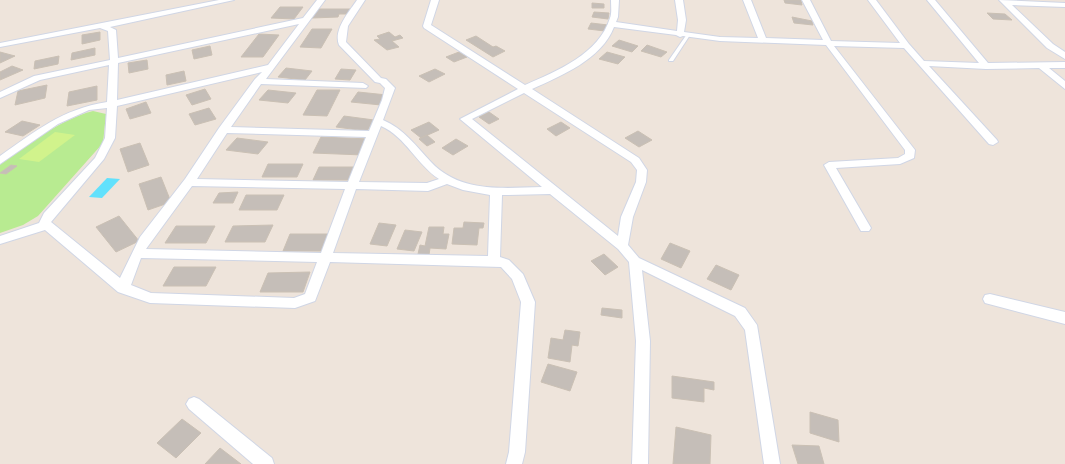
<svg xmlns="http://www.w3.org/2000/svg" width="1065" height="464" viewBox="0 0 1065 464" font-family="Barlow,sans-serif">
	<rect width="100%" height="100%" fill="#eee4db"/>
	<path fill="#b8eb91" d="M93,111L106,114L103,143L38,216L23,225L0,233V163C29,144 59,120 93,111Z"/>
	<path fill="#d1f38c" d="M55,132L75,135L39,162L19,159Z"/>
	<path fill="#62e1fc" d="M107,178L120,179L102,198L89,197Z"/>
	<g fill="#c5beb8" stroke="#cac0b4">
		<path d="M784,0H801L802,5L785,3Z"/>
		<path d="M592,3L604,4V8H592Z"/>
		<path d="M280,7H303L294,19L271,18Z"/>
		<path d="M317,9H351L349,14H339L338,17L312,18Z"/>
		<path d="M594,12L609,13L608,19L592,17Z"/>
		<path d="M987,13L1005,14L1012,20L993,19Z"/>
		<path d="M792,17L812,21L813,25L794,23Z"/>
		<path d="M591,23L608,25L605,31L588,29Z"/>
		<path d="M312,29H332L321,48L300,47Z"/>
		<path d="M100,32V40L82,44V35Z"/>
		<path d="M389,32L395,37L400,35L403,38L392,41L399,47L387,50L374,40L380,39L377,36Z"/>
		<path d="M259,34L279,35L263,57H241Z"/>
		<path d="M476,36L493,47L496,46L505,51L493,57L466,40Z"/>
		<path d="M619,40L638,46L632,52L612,46Z"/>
		<path d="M647,45L667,52L661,57L641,51Z"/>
		<path d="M210,46L212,55L194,59L192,50Z"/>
		<path d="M95,48V55L71,60L72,53Z"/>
		<path d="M0,52L15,56L0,63Z"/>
		<path d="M459,52L467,57L454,62L446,57Z"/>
		<path d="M607,52L625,57L618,64L599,59Z"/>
		<path d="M59,56L58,64L34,69L35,61Z"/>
		<path d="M147,60L148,69L129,73L128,63Z"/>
		<path d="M12,66L23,70L0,80V72Z"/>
		<path d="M286,68L312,71L305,80L278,77Z"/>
		<path d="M341,69L356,70L350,80L335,79Z"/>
		<path d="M435,69L445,74L429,82L419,76Z"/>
		<path d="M184,71L186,81L167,85L166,75Z"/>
		<path d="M47,85L45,98L15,105L18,91Z"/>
		<path d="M97,86V100L67,106L69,92Z"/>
		<path d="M205,89L211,99L192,105L186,95Z"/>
		<path d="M268,90L296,93L288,103L259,100Z"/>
		<path d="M317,90H340L327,116L303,115Z"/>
		<path d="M358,92L387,95L381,105L351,102Z"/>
		<path d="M146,102L151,113L130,119L126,109Z"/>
		<path d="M209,108L216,119L195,125L189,114Z"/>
		<path d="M489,112L499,119L489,124L479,117Z"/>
		<path d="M344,116L374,120L367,131L336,127Z"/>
		<path d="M22,121L40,125L23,136L5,132Z"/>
		<path d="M429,122L439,130L421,138L411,130Z"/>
		<path d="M561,122L570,128L556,136L547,129Z"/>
		<path d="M638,131L652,140L639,147L625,138Z"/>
		<path d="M427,135L435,142L427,146L419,139Z"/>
		<path d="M321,137L370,139L363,155L313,153Z"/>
		<path d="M237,138L268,142L258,154L226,150Z"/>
		<path d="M456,139L468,146L453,155L442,148Z"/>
		<path d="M140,143L149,165L128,172L120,149Z"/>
		<path d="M268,164H303L297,177H262Z"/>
		<path d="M11,165L17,166L6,174L0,173Z"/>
		<path d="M319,167H354L349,180H313Z"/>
		<path d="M161,177L171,202L148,210L139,184Z"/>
		<path d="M238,192L233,203H213L219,193Z"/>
		<path d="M246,195H284L277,210H239Z"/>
		<path d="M119,216L139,241L116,252L96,227Z"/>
		<path d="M464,222L484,223L483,228H479L477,245L452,244L454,228H463Z"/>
		<path d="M379,223L396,225L387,246L370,244Z"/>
		<path d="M273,225L265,242H225L233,226Z"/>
		<path d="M176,226H215L206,243H165Z"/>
		<path d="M429,227H444L443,234H449L446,249L430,248L429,255L418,254L420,245L425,246Z"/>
		<path d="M405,230L422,232L414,251L397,249Z"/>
		<path d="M290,234H330L324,251H283Z"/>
		<path d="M670,243L690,251L681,268L661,259Z"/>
		<path d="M604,254L618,267L605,275L591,261Z"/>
		<path d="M716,265L739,275L731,290L707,279Z"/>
		<path d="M174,267H216L206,286H163Z"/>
		<path d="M310,272L303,292H260L268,273Z"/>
		<path d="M602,308L622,310V318L601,315Z"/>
		<path d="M565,330L580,332L578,346L572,345L570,362L548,358L551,338L563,340Z"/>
		<path d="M548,364L577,372L570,391L541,382Z"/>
		<path d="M672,376L714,382V390L704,388V402L672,398Z"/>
		<path d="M810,412L838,420L839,442L810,433Z"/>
		<path d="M182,419L201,433L176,458L157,443Z"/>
		<path d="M676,427L711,435L710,464H673Z"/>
		<path d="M792,445L819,446L824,464H798Z"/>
		<path d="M220,448L241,464H205Z"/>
	</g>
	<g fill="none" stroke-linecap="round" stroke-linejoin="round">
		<g stroke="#d0d6e5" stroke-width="2">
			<path id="service" d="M687,34L690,35L673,61H669V60Z"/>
		</g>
		<g stroke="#d0d6e5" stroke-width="2">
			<g id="minor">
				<path d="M219,0H234L110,27L116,30L118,58L303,18L317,0H325L266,79L363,83L368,86L366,88L261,84L231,127L369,131L382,100L385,88L380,83L375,82L339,45C333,30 349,12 357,0H365L348,26L346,42L381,78L386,79L395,88L383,120C404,129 416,146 431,162C460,193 503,188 542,187L460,119L518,89L424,28L423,26L431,0H439L431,25L525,85C557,71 599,54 610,18C612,13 611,6 611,0H619L618,17L616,22L677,31L678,20L675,0H683L686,20L684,32L720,37L758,38L743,0H751L766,38L823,40L802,0H810L831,41L900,43L868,0H876L909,44L924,61L979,63L927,0H935L988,63L1065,62V68H1049L1065,81V89L1039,68L986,69L929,66L997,140L998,142L993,145L989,144L904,48L834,46L915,150L914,158L900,164L836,168L871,228L869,231H861L824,165L829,162L898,158L905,154V150L826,45L720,41L683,36L680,37L676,35L614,27C602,59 561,76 532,89L639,158L647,170L646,182L633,217L628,245L639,258L745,308L757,325L780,464H764L745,330L735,316L642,270L650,341L648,464H632L636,341L629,262L618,249L550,194L502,195L500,257L509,260L523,274L535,302L525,452L522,464H506L509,452L521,302L512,279L501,267L330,262L315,301L295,308L150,303L118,292L45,230L0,244V236L39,223L44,213L95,158L105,138L107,108L89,110L58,124L0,164V156C36,131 62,109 107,102L109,65L40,80L0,98V92L34,76L110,60L108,31L100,28L0,47V43ZM299,24L268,65L117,100L118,63ZM262,72L255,79L219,128L185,179L140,237L120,278L51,222L104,159L115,138L117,106ZM524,93L631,162L637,170L636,182L621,217L618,236L472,119ZM381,126C406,137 417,165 439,179L427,183L359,182ZM227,133L366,137L348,182L197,179ZM447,184L463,190L490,195L488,256L333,253L356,189L428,191ZM192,186L345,189L321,253L146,249ZM141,258L317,262L305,294L294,298L151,293L131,285Z"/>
				<path d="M999,0L1065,3V7L1012,5L1053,44L1065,52V59L1047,48Z"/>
				<path d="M990,294L1065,312V324L985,303L983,299L985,295Z"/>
				<path d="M194,397L199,399L272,458L274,464H253L189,409L186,404L189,399Z"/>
			</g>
		</g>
		<use href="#service" fill="#fff" fill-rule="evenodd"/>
		<use href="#minor" fill="#fff" fill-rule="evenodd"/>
	</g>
</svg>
